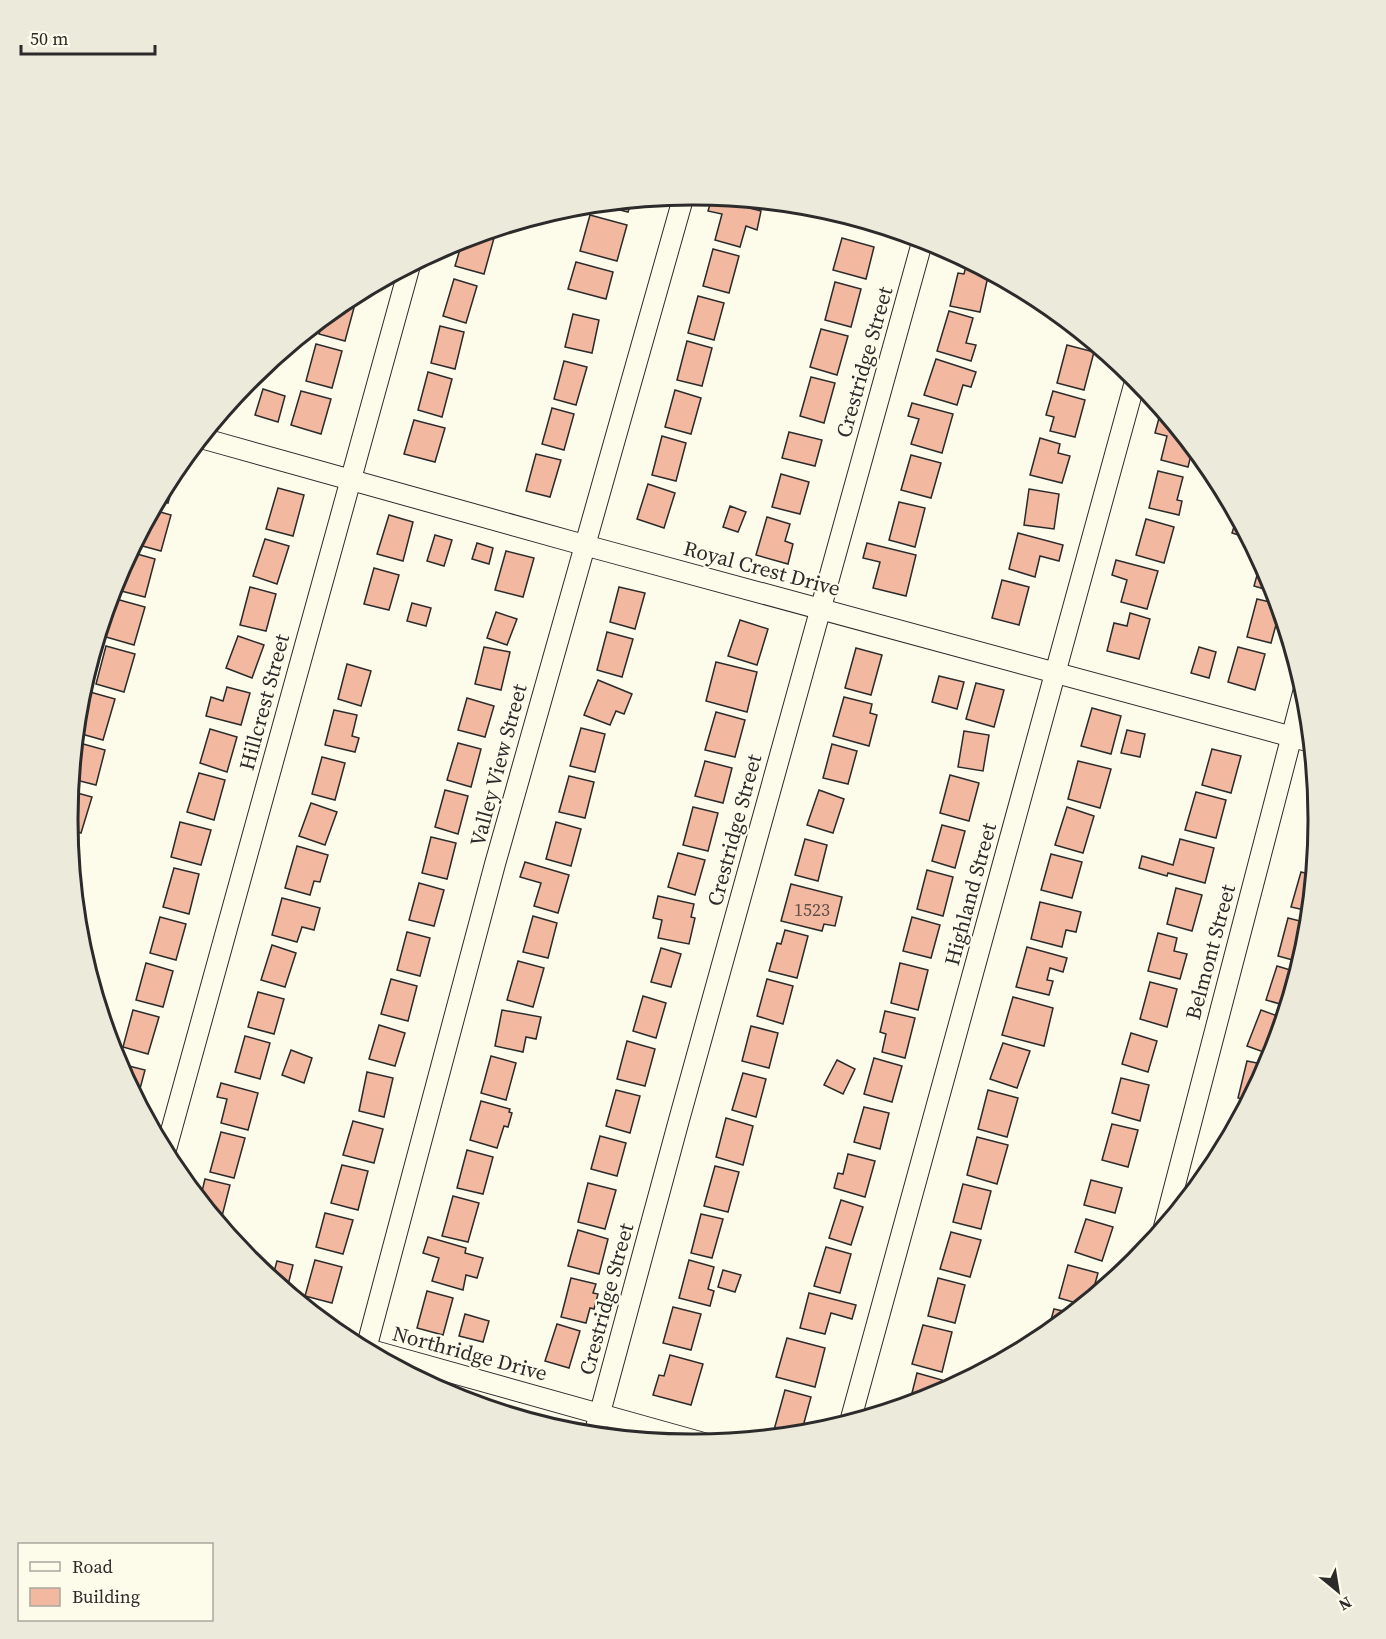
<svg xmlns="http://www.w3.org/2000/svg" width="1386" height="1639" viewBox="0 0 1386 1639" font-family="'Source Serif 4',serif">
	<defs>
		<pattern id="park-crowns" width="20" height="18" patternUnits="userSpaceOnUse" patternTransform="scale(1.5)"><rect width="20" height="18" fill="#deebd1"/><path d="M2 6a3 3 0 1 1 6 0M12 15a3 3 0 1 1 6 0" fill="none" stroke="#bfcab4"/></pattern>
	</defs>
	<rect width="100%" height="100%" fill="#fdfbea"/>
	<path fill="url(#park-crowns)" stroke="#74746e" stroke-width="1.5" d="M443,1392L572,1426L570,1433L453,1397Z"/>
	<g fill="#f2b8a0" stroke="#2b2b2b" stroke-width="1.5">
		<path d="M712,198L761,211L757,230L746,226L740,247L715,240L722,214L708,211Z"/>
		<path d="M632,200L628,212L601,205L602,203Z"/>
		<path d="M590,215L627,225L617,261L580,251Z"/>
		<path d="M848,216L880,226L878,232L846,223Z"/>
		<path d="M478,234L494,238L484,274L455,266L463,239Z"/>
		<path d="M842,238L874,247L866,279L833,270Z"/>
		<path d="M713,249L739,256L729,293L703,286Z"/>
		<path d="M576,262L613,272L606,299L568,289Z"/>
		<path d="M966,266L989,272L980,312L950,306L958,273L964,274Z"/>
		<path d="M454,279L477,286L466,323L443,316Z"/>
		<path d="M835,282L861,289L851,327L825,320Z"/>
		<path d="M698,296L724,303L714,340L688,333Z"/>
		<path d="M343,301L355,304L345,341L319,334L323,318Z"/>
		<path d="M949,311L973,318L966,343L976,345L971,361L937,351Z"/>
		<path d="M573,314L599,320L592,353L565,347Z"/>
		<path d="M440,326L464,332L455,369L431,363Z"/>
		<path d="M1073,326L1088,338L1071,334Z"/>
		<path d="M821,329L848,336L837,375L810,367Z"/>
		<path d="M687,341L712,348L702,386L677,380Z"/>
		<path d="M316,344L342,351L332,388L306,381Z"/>
		<path d="M1067,345L1094,352L1084,390L1057,383Z"/>
		<path d="M936,359L976,372L971,387L963,385L957,405L924,395Z"/>
		<path d="M564,361L587,367L576,405L554,399Z"/>
		<path d="M428,372L452,379L442,417L418,410Z"/>
		<path d="M811,377L835,383L824,423L800,416Z"/>
		<path d="M263,389L285,396L278,422L255,415Z"/>
		<path d="M675,390L701,398L691,434L665,427Z"/>
		<path d="M301,391L331,399L321,434L291,425Z"/>
		<path d="M1053,391L1085,400L1075,437L1050,431L1054,417L1046,415Z"/>
		<path d="M912,403L953,414L942,453L911,444L919,419L908,416Z"/>
		<path d="M552,408L574,414L564,450L542,444Z"/>
		<path d="M1159,418L1172,422L1193,447L1188,467L1161,460L1167,436L1155,433Z"/>
		<path d="M414,420L445,428L435,462L404,454Z"/>
		<path d="M789,432L822,440L815,466L782,458Z"/>
		<path d="M662,436L686,443L676,481L652,475Z"/>
		<path d="M1040,438L1060,444L1058,453L1070,456L1062,483L1030,475Z"/>
		<path d="M536,454L561,460L550,497L526,491Z"/>
		<path d="M911,455L941,463L931,498L901,490Z"/>
		<path d="M179,464L168,503L158,500L173,472Z"/>
		<path d="M1158,471L1183,477L1177,500L1182,501L1179,515L1149,508Z"/>
		<path d="M781,474L809,482L800,514L772,507Z"/>
		<path d="M648,484L675,493L664,528L637,519Z"/>
		<path d="M278,488L304,495L293,536L266,529Z"/>
		<path d="M1029,489L1059,494L1054,529L1024,525Z"/>
		<path d="M899,502L925,508L915,547L889,540Z"/>
		<path d="M730,506L746,512L738,532L723,527Z"/>
		<path d="M153,510L171,515L161,551L135,544Z"/>
		<path d="M389,515L413,522L403,561L377,554Z"/>
		<path d="M767,517L790,524L785,541L793,544L788,564L756,555Z"/>
		<path d="M1237,517L1248,538L1232,533Z"/>
		<path d="M1146,519L1174,527L1164,563L1136,555Z"/>
		<path d="M1018,533L1063,545L1059,561L1040,556L1035,577L1009,569Z"/>
		<path d="M435,535L452,540L444,566L427,561Z"/>
		<path d="M265,539L289,546L277,584L253,576Z"/>
		<path d="M477,543L493,548L489,564L472,559Z"/>
		<path d="M867,543L916,555L906,596L873,588L880,562L863,558Z"/>
		<path d="M506,551L534,558L523,597L495,590Z"/>
		<path d="M130,552L155,559L145,597L117,590L124,563Z"/>
		<path d="M1116,560L1158,571L1147,609L1121,602L1127,580L1112,575Z"/>
		<path d="M1261,561L1271,580L1274,592L1254,586Z"/>
		<path d="M374,568L399,575L389,610L364,604Z"/>
		<path d="M1002,580L1029,587L1019,625L992,618Z"/>
		<path d="M250,587L276,594L266,631L240,625Z"/>
		<path d="M619,587L645,593L635,629L610,622Z"/>
		<path d="M116,599L145,607L134,645L106,637Z"/>
		<path d="M1257,599L1278,604L1280,610L1271,643L1247,637Z"/>
		<path d="M412,603L431,608L426,626L407,621Z"/>
		<path d="M496,612L517,619L507,645L487,638Z"/>
		<path d="M1130,613L1150,619L1139,659L1107,651L1114,623L1127,626Z"/>
		<path d="M740,620L768,629L757,665L728,656Z"/>
		<path d="M607,632L633,639L622,677L597,670Z"/>
		<path d="M238,636L264,645L252,678L226,668Z"/>
		<path d="M106,646L135,654L124,692L96,684Z"/>
		<path d="M484,647L510,652L501,690L475,684Z"/>
		<path d="M1199,647L1216,652L1209,678L1191,673Z"/>
		<path d="M1238,647L1265,654L1255,690L1228,682Z"/>
		<path d="M856,648L882,655L871,695L845,688Z"/>
		<path d="M716,662L757,672L747,712L706,701Z"/>
		<path d="M347,664L371,671L361,706L338,699Z"/>
		<path d="M939,676L964,682L957,709L932,702Z"/>
		<path d="M598,680L632,694L624,714L616,711L610,725L584,715Z"/>
		<path d="M976,683L1004,690L994,727L966,719Z"/>
		<path d="M227,687L250,693L241,725L206,716L211,697L223,701Z"/>
		<path d="M90,692L115,699L103,740L78,733Z"/>
		<path d="M844,697L872,704L870,713L877,715L869,746L833,736Z"/>
		<path d="M467,698L494,706L485,737L458,730Z"/>
		<path d="M1092,708L1121,716L1111,754L1081,746Z"/>
		<path d="M334,710L357,715L352,736L359,738L355,752L325,745Z"/>
		<path d="M716,712L745,720L735,757L705,750Z"/>
		<path d="M581,728L605,734L595,772L570,766Z"/>
		<path d="M210,729L237,737L227,772L200,763Z"/>
		<path d="M1127,730L1145,734L1140,757L1121,753Z"/>
		<path d="M964,731L989,735L983,771L958,767Z"/>
		<path d="M76,742L105,750L96,785L72,779Z"/>
		<path d="M458,743L481,749L471,787L447,780Z"/>
		<path d="M832,744L857,751L848,784L823,778Z"/>
		<path d="M1212,749L1241,756L1231,793L1202,785Z"/>
		<path d="M322,757L345,763L335,800L312,794Z"/>
		<path d="M705,761L732,768L723,803L695,796Z"/>
		<path d="M1078,761L1111,769L1100,808L1068,799Z"/>
		<path d="M199,773L225,780L214,820L187,812Z"/>
		<path d="M950,775L979,783L969,821L940,813Z"/>
		<path d="M569,776L594,782L585,818L559,812Z"/>
		<path d="M445,790L468,796L458,834L435,827Z"/>
		<path d="M819,790L844,799L833,833L807,825Z"/>
		<path d="M70,791L92,797L81,833L68,829Z"/>
		<path d="M1196,792L1226,800L1216,838L1185,830Z"/>
		<path d="M311,803L337,812L325,845L299,836Z"/>
		<path d="M693,807L718,813L708,851L683,845Z"/>
		<path d="M1067,807L1094,816L1083,853L1055,845Z"/>
		<path d="M180,822L211,830L201,865L171,857Z"/>
		<path d="M556,822L581,829L571,866L546,859Z"/>
		<path d="M1315,824L1318,825L1314,866L1308,865L1310,856L1307,855Z"/>
		<path d="M942,825L965,831L955,868L932,861Z"/>
		<path d="M431,837L456,843L447,879L422,873Z"/>
		<path d="M69,839L76,841L72,858L79,860L74,879Z"/>
		<path d="M805,839L827,845L818,881L795,875Z"/>
		<path d="M1180,839L1214,848L1205,883L1168,873L1167,876L1139,868L1142,856L1173,865Z"/>
		<path d="M297,846L328,855L320,882L314,881L310,895L285,888Z"/>
		<path d="M678,853L705,860L695,895L668,887Z"/>
		<path d="M1051,854L1082,862L1072,898L1041,890Z"/>
		<path d="M525,862L569,875L558,913L534,906L541,883L520,877Z"/>
		<path d="M174,868L199,874L189,914L163,907Z"/>
		<path d="M927,870L953,877L943,916L917,909Z"/>
		<path d="M1301,872L1313,875L1309,911L1291,907Z"/>
		<path d="M419,883L444,890L434,926L409,920Z"/>
		<path d="M791,884L842,897L835,926L824,924L822,931L781,921Z"/>
		<path d="M1176,888L1202,895L1192,931L1167,924Z"/>
		<path d="M658,896L694,904L691,917L695,918L689,944L658,938L662,920L653,918Z"/>
		<path d="M282,898L320,908L314,930L302,927L297,942L272,935Z"/>
		<path d="M1040,902L1081,912L1076,932L1066,930L1062,947L1031,939Z"/>
		<path d="M533,916L557,923L548,958L523,952Z"/>
		<path d="M160,917L186,924L176,960L150,953Z"/>
		<path d="M912,917L940,925L931,958L903,951Z"/>
		<path d="M1288,918L1308,923L1306,942L1300,962L1278,956Z"/>
		<path d="M785,930L808,936L797,978L769,971L777,943L781,944Z"/>
		<path d="M407,932L430,938L420,976L397,970Z"/>
		<path d="M1158,933L1177,938L1174,951L1187,954L1180,979L1148,971Z"/>
		<path d="M272,945L296,953L285,987L261,980Z"/>
		<path d="M1027,947L1067,958L1063,972L1050,968L1047,980L1053,981L1049,995L1016,987Z"/>
		<path d="M661,948L681,954L671,987L651,982Z"/>
		<path d="M518,961L544,968L533,1007L507,1000Z"/>
		<path d="M146,963L173,971L163,1007L136,1000Z"/>
		<path d="M900,963L928,970L918,1010L891,1003Z"/>
		<path d="M1277,966L1297,972L1287,1006L1266,1000Z"/>
		<path d="M391,979L417,986L408,1021L381,1014Z"/>
		<path d="M767,979L793,986L783,1024L757,1016Z"/>
		<path d="M1150,982L1177,989L1167,1027L1140,1019Z"/>
		<path d="M258,992L284,999L274,1034L248,1027Z"/>
		<path d="M643,996L666,1003L656,1038L633,1031Z"/>
		<path d="M1013,997L1053,1008L1044,1046L1002,1035Z"/>
		<path d="M133,1010L159,1017L148,1054L123,1047Z"/>
		<path d="M502,1010L541,1017L536,1039L526,1037L523,1052L495,1046Z"/>
		<path d="M1261,1010L1283,1018L1272,1055L1247,1046Z"/>
		<path d="M885,1011L915,1018L905,1058L882,1052L886,1034L880,1032Z"/>
		<path d="M379,1025L405,1033L395,1066L369,1059Z"/>
		<path d="M751,1026L778,1033L769,1068L742,1061Z"/>
		<path d="M1131,1033L1157,1041L1148,1072L1122,1064Z"/>
		<path d="M245,1036L270,1043L260,1079L235,1072Z"/>
		<path d="M627,1041L655,1049L645,1086L617,1079Z"/>
		<path d="M1003,1043L1030,1051L1017,1088L990,1079Z"/>
		<path d="M291,1050L312,1058L304,1083L282,1075Z"/>
		<path d="M491,1056L516,1063L506,1100L481,1093Z"/>
		<path d="M874,1058L902,1066L892,1102L864,1094Z"/>
		<path d="M837,1060L855,1069L843,1094L824,1085Z"/>
		<path d="M1247,1061L1267,1065L1249,1100L1238,1098Z"/>
		<path d="M121,1064L145,1070L137,1100L120,1068Z"/>
		<path d="M367,1072L393,1078L384,1117L359,1111Z"/>
		<path d="M743,1073L766,1079L756,1117L732,1110Z"/>
		<path d="M1121,1078L1149,1085L1140,1121L1112,1113Z"/>
		<path d="M221,1083L258,1093L248,1130L221,1123L227,1099L217,1097Z"/>
		<path d="M616,1090L640,1096L630,1133L606,1126Z"/>
		<path d="M988,1090L1018,1098L1007,1137L978,1129Z"/>
		<path d="M481,1101L510,1109L509,1112L512,1113L508,1127L504,1126L497,1148L470,1140Z"/>
		<path d="M864,1107L889,1113L880,1149L854,1142Z"/>
		<path d="M726,1118L753,1126L743,1165L716,1157Z"/>
		<path d="M353,1121L383,1129L374,1163L343,1155Z"/>
		<path d="M1112,1124L1138,1130L1128,1167L1102,1160Z"/>
		<path d="M221,1132L245,1138L234,1178L210,1172Z"/>
		<path d="M600,1136L626,1143L617,1176L591,1169Z"/>
		<path d="M977,1137L1008,1145L997,1184L967,1175Z"/>
		<path d="M467,1150L493,1157L483,1194L457,1188Z"/>
		<path d="M848,1154L875,1161L865,1197L834,1188L838,1173L843,1174Z"/>
		<path d="M342,1165L368,1171L358,1210L331,1203Z"/>
		<path d="M715,1166L739,1172L728,1212L704,1206Z"/>
		<path d="M205,1179L230,1185L220,1224L200,1200Z"/>
		<path d="M1091,1180L1122,1188L1115,1213L1084,1205Z"/>
		<path d="M588,1183L616,1190L605,1229L578,1222Z"/>
		<path d="M963,1184L991,1191L981,1229L953,1222Z"/>
		<path d="M453,1196L479,1203L468,1242L442,1236Z"/>
		<path d="M841,1200L863,1207L851,1245L829,1238Z"/>
		<path d="M325,1213L353,1220L343,1254L316,1247Z"/>
		<path d="M701,1214L723,1219L712,1258L691,1253Z"/>
		<path d="M1086,1219L1113,1227L1102,1261L1075,1252Z"/>
		<path d="M578,1230L608,1239L599,1274L568,1266Z"/>
		<path d="M951,1232L981,1240L970,1277L940,1269Z"/>
		<path d="M428,1237L466,1248L465,1253L483,1258L477,1278L466,1275L463,1290L432,1281L439,1258L423,1253Z"/>
		<path d="M826,1247L851,1254L840,1293L814,1286Z"/>
		<path d="M315,1260L342,1267L332,1303L305,1296Z"/>
		<path d="M689,1260L714,1267L708,1289L714,1291L710,1306L679,1298Z"/>
		<path d="M277,1261L293,1265L287,1289L272,1279Z"/>
		<path d="M1068,1265L1098,1273L1091,1298L1083,1305L1059,1298Z"/>
		<path d="M723,1270L741,1275L735,1292L718,1287Z"/>
		<path d="M571,1278L596,1284L593,1293L598,1294L594,1309L590,1308L586,1323L561,1317Z"/>
		<path d="M938,1278L965,1285L955,1323L928,1316Z"/>
		<path d="M427,1291L453,1298L443,1335L417,1328Z"/>
		<path d="M809,1293L856,1305L852,1319L831,1313L825,1334L800,1328Z"/>
		<path d="M673,1307L701,1314L691,1350L663,1343Z"/>
		<path d="M1054,1309L1072,1313L1047,1334Z"/>
		<path d="M465,1314L489,1321L483,1342L459,1336Z"/>
		<path d="M557,1324L580,1331L569,1368L545,1361Z"/>
		<path d="M923,1325L952,1332L942,1372L912,1364Z"/>
		<path d="M787,1338L825,1348L815,1387L776,1377Z"/>
		<path d="M670,1355L703,1364L691,1405L653,1395L659,1375L664,1376Z"/>
		<path d="M917,1373L942,1380L938,1394L909,1405Z"/>
		<path d="M785,1390L811,1397L801,1434L794,1435L774,1430Z"/>
	</g>
	<g fill="none" stroke-linecap="round" stroke-linejoin="round">
		<g stroke="#2b2b2b" stroke-width="22">
			<g id="minor">
				<path d="M201,438L584,545L1311,742"/>
				<path d="M165,1153L410,265"/>
				<path d="M1164,1227L1304,689"/>
				<path d="M360,1347L707,1444"/>
				<path d="M366,1349L495,864L684,195"/>
				<path d="M850,1422L1136,378"/>
				<path d="M594,1435L679,1120L923,239"/>
			</g>
		</g>
		<use href="#minor" stroke="#fdfbea" stroke-width="20"/>
	</g>
	<g text-anchor="middle" dominant-baseline="central" stroke-width="4.5" stroke-linejoin="round" paint-order="stroke">
		<g font-size="18" fill="#5d4e48">
			<text x="812" y="909">1523</text>
		</g>
		<g font-size="21" fill="#2b2b2b" stroke="#fdfbea">
			<text transform="translate(864 362) rotate(-74)">Crestridge Street</text>
			<text transform="translate(762 568) rotate(15)">Royal Crest Drive</text>
			<text transform="translate(264 702) rotate(-75)">Hillcrest Street</text>
			<text transform="translate(498 765) rotate(-75)">Valley View Street</text>
			<text transform="translate(734 830) rotate(-75)">Crestridge Street</text>
			<text transform="translate(970 894) rotate(-75)">Highland Street</text>
			<text transform="translate(1210 952) rotate(-75)">Belmont Street</text>
			<text transform="translate(606 1299) rotate(-75)">Crestridge Street</text>
			<text transform="translate(470 1353) rotate(15)">Northridge Drive</text>
		</g>
	</g>
	<path d="M0 0H1386V1639H0ZM692 205H694A614 614 0 0 1 1308 819V820A614 614 0 0 1 694 1434H692A614 614 0 0 1 78 820V819A614 614 0 0 1 692 205Z" fill="#eceadb" fill-rule="evenodd"/>
	<path fill="none" stroke="#2b2b2b" stroke-width="3" d="M692 205H694A614 614 0 0 1 1308 819V820A614 614 0 0 1 694 1434H692A614 614 0 0 1 78 820V819A614 614 0 0 1 692 205Z"/>
	<rect x="18" y="1543" width="195" height="78" fill="#fdfbea" stroke="#a9a89e" stroke-width="1.5"/>
	<rect x="30" y="1562" width="30" height="9" fill="#fdfbea" stroke="#a9a89e" stroke-width="1.5"/>
	<text x="72" y="1573" font-size="18" fill="#2b2b2b">Road</text>
	<rect x="30" y="1588" width="30" height="18" fill="#f2b8a0" stroke="#a9a89e" stroke-width="1.5"/>
	<text x="72" y="1603" font-size="18" fill="#2b2b2b">Building</text>
	<g transform="translate(1338 1591) rotate(150)" stroke="#fdfbea" stroke-width="4.5" paint-order="stroke">
	<path d="M0-4.5L10 22L0 15L-10 22Z" fill="#2b2b2b"/>
	<text y="-9" font-size="16" font-weight="bold" text-anchor="middle" fill="#2b2b2b">N</text>
	</g>
	<path d="M21 45v9h134v-9" fill="none" stroke="#2b2b2b" stroke-width="3"/>
	<text x="30" y="45" font-size="18" fill="#2b2b2b" stroke="#fdfbea" stroke-width="4.5" paint-order="stroke">50 m</text>
</svg>
